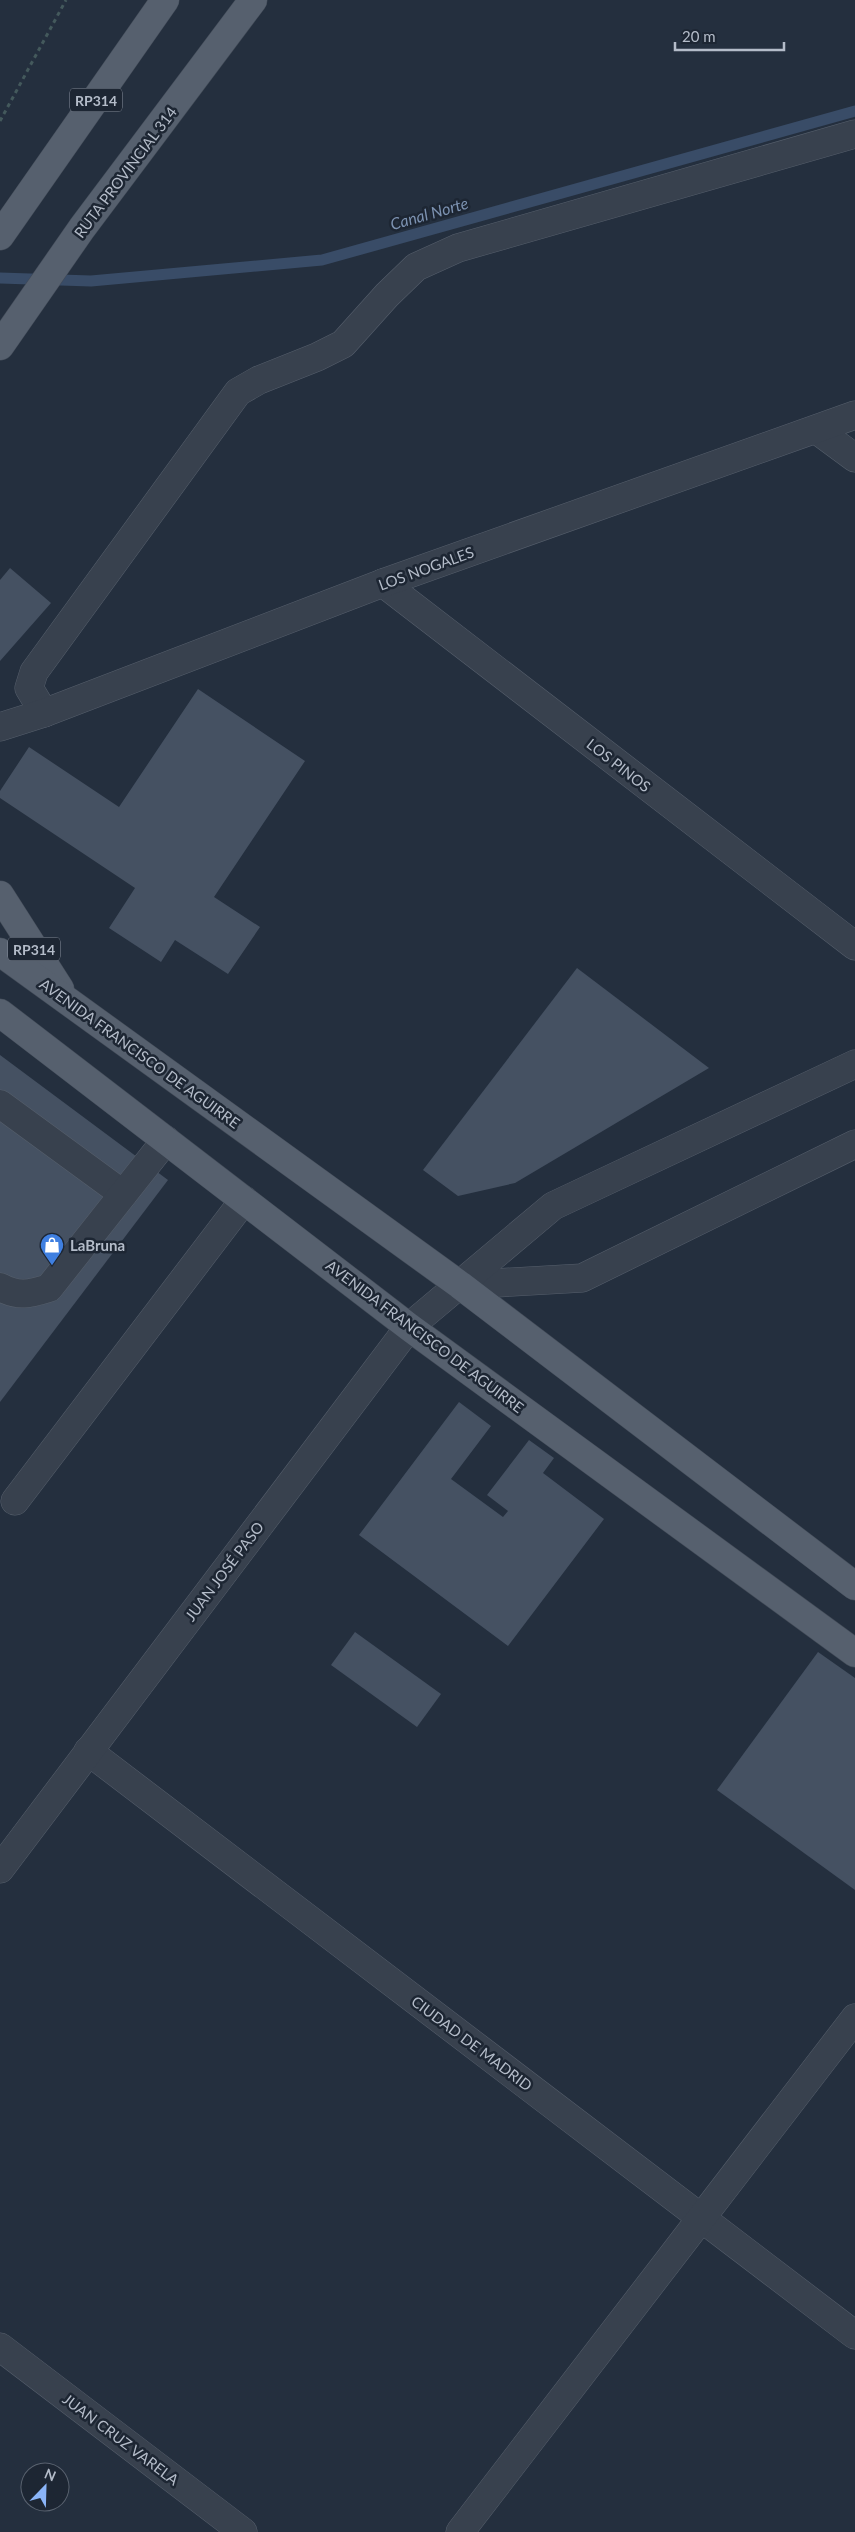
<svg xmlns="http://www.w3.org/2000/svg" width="855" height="2532" viewBox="0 0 855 2532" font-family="Lato,sans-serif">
	<rect width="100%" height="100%" fill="#242f3e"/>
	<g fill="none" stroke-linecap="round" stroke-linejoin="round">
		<path stroke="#394c67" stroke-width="11" d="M0,278L91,281L322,260L855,111"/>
	</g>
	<g fill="#455162">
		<path d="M10,568L51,603L0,661V580Z"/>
		<path d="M198,689L305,761L214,897L260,927L228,974L175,940L161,962L109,928L135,888L0,798V791L29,747L119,807Z"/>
		<path d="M577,968L709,1068L515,1183L458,1196L423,1170Z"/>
		<path d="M0,1055L168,1180L0,1402Z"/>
		<path d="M459,1402L491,1426L451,1479L503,1517L508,1511L487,1495L529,1440L554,1458L543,1473L604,1519L508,1646L359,1535Z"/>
		<path d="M355,1632L441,1694L417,1727L331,1665Z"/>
		<path d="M818,1652L855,1678V1890L717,1790Z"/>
	</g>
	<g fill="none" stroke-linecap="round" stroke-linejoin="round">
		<g stroke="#565f6c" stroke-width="29">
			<g id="minor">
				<path d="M817,430L855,458"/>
				<path d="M383,583L855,946"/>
				<path d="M44,713L29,688L34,672L238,392L259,380L317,357L343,344L387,295L416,267L458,248L855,134"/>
				<path d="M0,727L44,713L383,583L855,415"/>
				<path d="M0,1104L123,1194"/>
				<path d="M460,1285L582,1278L855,1144"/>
				<path d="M0,1287C18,1297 30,1294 49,1288L166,1140"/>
				<path d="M15,1501L244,1200"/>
				<path d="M88,1751L855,2335"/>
				<path d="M0,1869L409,1327L553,1206L855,1064"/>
				<path d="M0,2347L243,2532"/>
				<path d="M460,2532L855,2018"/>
			</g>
		</g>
		<g stroke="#414a57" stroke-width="29">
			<g id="major">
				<path d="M0,236L165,0"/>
				<path d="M0,346L82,228L253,0"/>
				<path d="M0,895L60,989"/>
				<path d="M0,952L460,1285L855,1586"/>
				<path d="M0,1013L409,1327L855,1653"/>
			</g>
		</g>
		<path stroke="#44595c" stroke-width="3" stroke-dasharray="4 4" stroke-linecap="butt" d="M0,121L66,0"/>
		<use href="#minor" stroke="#38414e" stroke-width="28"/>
		<use href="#major" stroke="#56606e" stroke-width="28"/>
	</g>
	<defs>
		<g id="shop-pin" transform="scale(1.25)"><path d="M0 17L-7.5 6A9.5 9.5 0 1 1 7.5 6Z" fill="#3f7fe0" stroke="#1d2633"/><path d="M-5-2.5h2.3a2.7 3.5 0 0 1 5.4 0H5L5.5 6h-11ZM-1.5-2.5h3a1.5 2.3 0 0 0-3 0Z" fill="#fff"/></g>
	</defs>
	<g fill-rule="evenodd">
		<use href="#shop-pin" x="52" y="1245"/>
	</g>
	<g text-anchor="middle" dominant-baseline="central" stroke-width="5" stroke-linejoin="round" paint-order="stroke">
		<g fill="#1d2633" stroke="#878f9c" stroke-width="1">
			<rect x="70" y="88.5" width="52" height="23" rx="4"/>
			<rect x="8" y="937.5" width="52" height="23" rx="4"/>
		</g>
		<g font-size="14" font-weight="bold" fill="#b4bcc9">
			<text x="96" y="100">RP314</text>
			<text x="34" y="949">RP314</text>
		</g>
		<g font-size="15" fill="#b4bcc9" stroke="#1d2633">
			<text transform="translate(125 172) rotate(-53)">RUTA PROVINCIAL 314</text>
			<text transform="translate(426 568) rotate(-20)">LOS NOGALES</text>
			<text transform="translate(619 765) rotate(38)">LOS PINOS</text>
			<text transform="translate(140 1053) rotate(36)">AVENIDA FRANCISCO DE AGUIRRE</text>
			<text transform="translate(425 1336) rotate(37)">AVENIDA FRANCISCO DE AGUIRRE</text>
			<text transform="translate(224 1571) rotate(-53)">JUAN JOSÉ PASO</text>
			<text transform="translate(472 2043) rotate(37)">CIUDAD DE MADRID</text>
			<text transform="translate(121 2439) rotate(37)">JUAN CRUZ VARELA</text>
		</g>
		<g font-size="15" font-weight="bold" fill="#b4bcc9" stroke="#1d2633" text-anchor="start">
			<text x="70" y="1245">LaBruna</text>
		</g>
		<g font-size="16" font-style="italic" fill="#7c92b1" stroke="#1d2633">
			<text transform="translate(429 213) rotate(-16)">Canal Norte</text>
		</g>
	</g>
	<g transform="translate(45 2487) rotate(23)"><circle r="24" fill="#1d2633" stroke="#59626f"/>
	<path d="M0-4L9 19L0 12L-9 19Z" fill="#8ab4f8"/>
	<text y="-8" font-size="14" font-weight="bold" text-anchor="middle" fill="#b4bcc9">N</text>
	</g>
	<path d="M675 42v8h109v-8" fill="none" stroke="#b4bcc9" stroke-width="2.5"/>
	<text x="682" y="42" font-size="15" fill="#b4bcc9" stroke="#1d2633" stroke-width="4" paint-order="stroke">20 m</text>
</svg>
